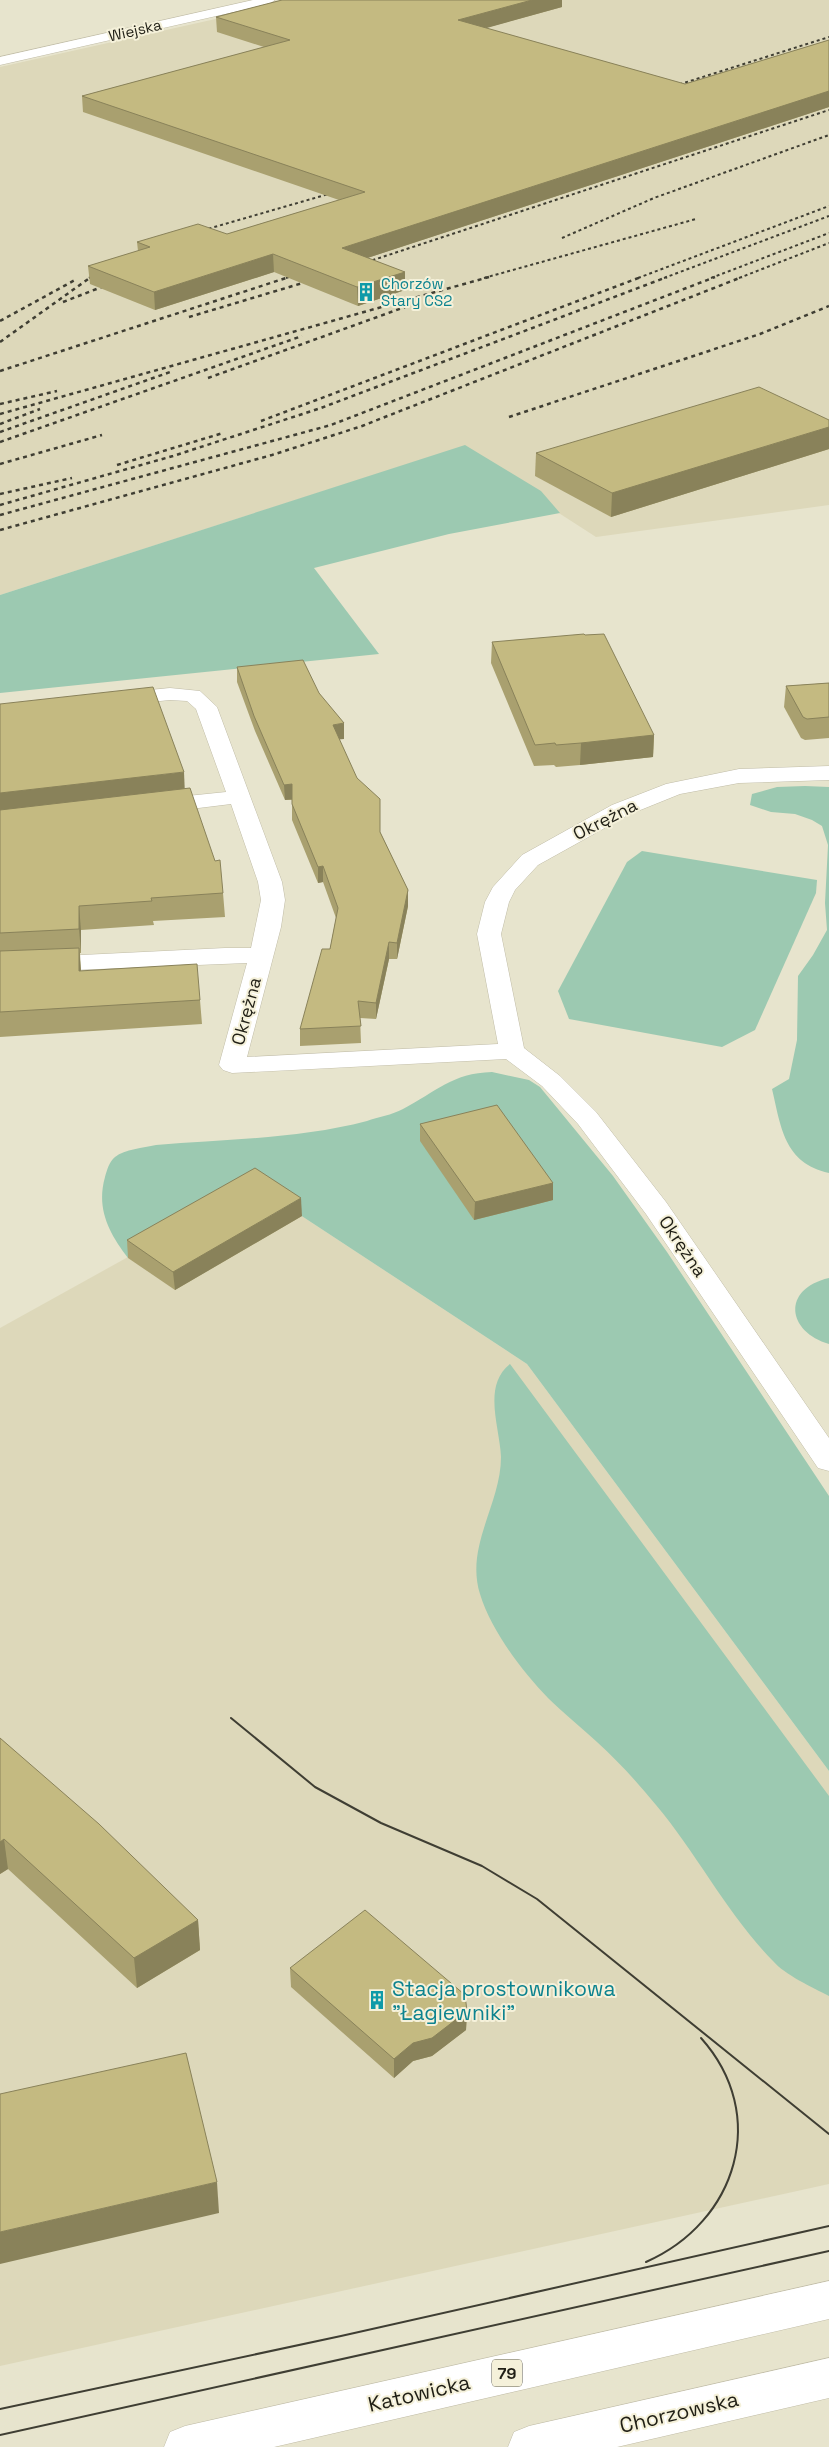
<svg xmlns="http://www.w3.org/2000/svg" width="829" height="2447" viewBox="0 0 829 2447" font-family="'Space Grotesk',sans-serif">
	<rect width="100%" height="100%" fill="#e7e4cd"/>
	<g fill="#ddd8ba">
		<path d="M301,0H829V505L596,537L458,448L0,595V67Z"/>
		<path d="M256,1186L527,1364L829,1771V2184L0,2366V1328Z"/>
	</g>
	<g fill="#9cc9b1">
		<path d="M465,445L541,491L560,513L449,534L314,568L379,654L0,693V595Z"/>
		<path d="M805,786L829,787V1173C784,1163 781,1127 772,1089L789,1079L797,1040L798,976L813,955L827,930L825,903L828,845L822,826L812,820L795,814L771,812L750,805L752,794L777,787Z"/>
		<path d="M642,851L817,880L816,893L755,1030L722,1047L569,1019L558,991L627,862Z"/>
		<path d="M492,1072L529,1080L540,1087L613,1176L667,1252L829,1496V1771L527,1364L256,1186L128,1258C109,1233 96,1209 105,1177C107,1170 109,1162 115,1157C125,1149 143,1148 156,1145C226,1139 298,1139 367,1121C378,1117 392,1115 403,1109C436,1092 452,1073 492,1072Z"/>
		<path d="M829,1278V1344C787,1332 781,1289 829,1278Z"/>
		<path d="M510,1364L829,1796V1996C812,1987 785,1975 773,1961C727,1914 698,1855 656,1805C638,1783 618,1761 597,1742C581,1727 563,1713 548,1698C521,1670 491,1630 480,1594C465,1546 501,1504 501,1457C500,1428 482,1386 510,1364Z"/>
	</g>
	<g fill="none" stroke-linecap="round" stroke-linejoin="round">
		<g stroke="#c0bca7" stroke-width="1">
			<g id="street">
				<path d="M253,0H275L269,4L0,65V57Z"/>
				<path d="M170,688L200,691L217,707L282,882L285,900L281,927L247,1057L498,1044L477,934L485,902L493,887L522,855L612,805L666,784L739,769L829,766V780L739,783L680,794L628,815L538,865L515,890L509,902L501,934L524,1048L560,1076L596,1112L666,1202L829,1438V1471L818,1468L646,1214L578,1124L542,1086L506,1059L232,1073L223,1070L219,1065L247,963L0,973V959L225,948H251L261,900L258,882L231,804L158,813L150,811L147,806L150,801L158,799L226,792L196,709L187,701L170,700L120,705L113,703L110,699L113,695L120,693Z"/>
			</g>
		</g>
		<g stroke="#c0bca7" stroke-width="1">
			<g id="primary">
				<path d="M829,2281V2319L274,2447H164L170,2432L185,2426Z"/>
				<path d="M829,2358V2398L617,2447H508L514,2432L529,2426Z"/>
			</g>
		</g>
		<use href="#street" fill="#fff" fill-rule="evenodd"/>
		<use href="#primary" fill="#fff" fill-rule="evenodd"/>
		<g stroke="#3f3e33" stroke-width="2">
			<path d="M231,1718L315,1787L381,1823L482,1866L537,1899L829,2134"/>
			<path d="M646,2262C737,2222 770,2115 701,2038"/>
			<path d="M0,2409L341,2336L829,2226"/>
			<path d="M0,2435L829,2251"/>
		</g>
		<g stroke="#3f3e33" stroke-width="2" stroke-dasharray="3 3" stroke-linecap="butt">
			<path d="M668,88L829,37"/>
			<path d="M197,232L339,191"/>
			<path d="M562,238L654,198L829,135"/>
			<path d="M361,264L829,110"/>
			<path d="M89,278L100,272"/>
			<path d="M286,278L302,273"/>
			<path d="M484,278L696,219"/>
			<path d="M638,278L829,206"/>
			<path d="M664,278L829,216"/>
			<path d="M711,278L829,233"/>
			<path d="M739,278L829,243"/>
		</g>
		<g stroke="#3f3e33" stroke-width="2.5" stroke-dasharray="4 4" stroke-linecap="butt">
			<path d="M63,302L112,283"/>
			<path d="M189,317L316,279"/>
			<path d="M0,321L75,280"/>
			<path d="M0,342L91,277"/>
			<path d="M0,371L289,277"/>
			<path d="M208,378L405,307"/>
			<path d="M0,404L57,391"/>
			<path d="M0,414L489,277"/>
			<path d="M509,417L760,334L829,306"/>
			<path d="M261,421L641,277"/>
			<path d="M0,424L40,409"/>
			<path d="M0,432L173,371"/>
			<path d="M0,442L302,336"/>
			<path d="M0,464L102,435"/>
			<path d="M117,465L223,433"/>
			<path d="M0,494L72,478"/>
			<path d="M0,505L173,456L321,408L667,277"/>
			<path d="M0,515L331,425L715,277"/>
			<path d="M0,530L272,455L362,426L742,277"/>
		</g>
	</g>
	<g fill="#a9a06f">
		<path d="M282,0H562V7L485,28L685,84L829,40V107L367,258L405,272V290L358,306L274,272L155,310L90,284L88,266L138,251L137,242L227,234L339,200L83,112L82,96L264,47L217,32L216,17Z"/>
		<path d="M829,420V449L611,517L535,476L536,453Z"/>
		<path d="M492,642L654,735L653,757L580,765L556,767L554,765L534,766L491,663Z"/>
		<path d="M237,667L319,693L344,739H339L380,832L408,890V906L397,959H389L376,1019L360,1018L361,1043L300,1046V1029L330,949L336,918L323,882L318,883L292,820V800H285L255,731L237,682Z"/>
		<path d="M829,683V738L805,740L801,738L784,707L786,686Z"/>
		<path d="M0,704L185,789L223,893L225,917L153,921L154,925L81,930V953H80L81,971L200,1000L202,1024L0,1037Z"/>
		<path d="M420,1124L553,1183V1200L474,1220L420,1141Z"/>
		<path d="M302,1216L175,1290L128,1258L127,1240Z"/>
		<path d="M0,1738L198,1920L200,1950L137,1988L8,1869L0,1874Z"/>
		<path d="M290,1968L467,2011L466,2030L432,2056L413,2061L394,2078L291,1987Z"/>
	</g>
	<g fill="#89825a">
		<path d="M532,0H562V7L458,36V20Z"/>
		<path d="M829,91V107L343,266L342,248Z"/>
		<path d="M273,254L274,272L155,310L154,292Z"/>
		<path d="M405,272V290L358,306L357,287Z"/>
		<path d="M829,427V449L611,517L612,493Z"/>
		<path d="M344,723V739L333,740V725Z"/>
		<path d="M654,735L653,757L580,765L581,743Z"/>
		<path d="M184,772L185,795L0,816V793Z"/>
		<path d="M292,784L293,799L285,800L284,785Z"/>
		<path d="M323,866V882L318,883V867Z"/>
		<path d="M408,890V906L397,959V943Z"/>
		<path d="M79,906L81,930V953L79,929Z"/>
		<path d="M389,942V959L376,1019V1003Z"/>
		<path d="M79,948L81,972L79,971Z"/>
		<path d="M553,1183V1200L474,1220L475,1202Z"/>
		<path d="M301,1198L302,1216L175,1290L173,1272Z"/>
		<path d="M4,1839L8,1869L0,1874V1842Z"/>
		<path d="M198,1920L200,1950L137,1988L134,1958Z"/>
		<path d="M467,2011L466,2030L432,2056L413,2061L394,2078V2059L413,2043Z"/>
		<path d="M217,2182L219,2213L0,2264V2232Z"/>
	</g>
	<g fill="#c4ba81" stroke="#89825a">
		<path d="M282,0H532L458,20L685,84L829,40V91L342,248L405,272L357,287L273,254L154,292L88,266L150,247L137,242L198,224L227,234L365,192L82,96L290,40L216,17Z"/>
		<path d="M759,387L829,420V427L612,493L536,453Z"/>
		<path d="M584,634L585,635L604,634L654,735L581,743L556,745L555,743L535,745L492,642Z"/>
		<path d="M303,660L319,693L344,723L333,725L357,778L380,799V832L408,890L397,943L389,942L376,1003L358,1001L361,1026L300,1029L322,949H330L338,908L323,866L318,867L292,804V784L284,785L254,716L237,667Z"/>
		<path d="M829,683V717L807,719L803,717L786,686Z"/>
		<path d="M153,687L184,772L0,793V704Z"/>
		<path d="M190,788L215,861L220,860L223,893L151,898L152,901L79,906V929L0,933V810Z"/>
		<path d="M79,948V971L197,964L200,1000L0,1012V951Z"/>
		<path d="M497,1105L553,1183L475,1202L420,1124Z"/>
		<path d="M255,1168L301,1198L173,1272L127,1240Z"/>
		<path d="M0,1738L99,1824L198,1920L134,1958L4,1839L0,1842Z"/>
		<path d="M365,1910L465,1995L467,2011L432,2038L413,2043L394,2059L290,1968Z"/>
		<path d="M186,2053L217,2182L0,2232V2094Z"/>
	</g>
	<defs>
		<g id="building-bare" transform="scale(1.5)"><path d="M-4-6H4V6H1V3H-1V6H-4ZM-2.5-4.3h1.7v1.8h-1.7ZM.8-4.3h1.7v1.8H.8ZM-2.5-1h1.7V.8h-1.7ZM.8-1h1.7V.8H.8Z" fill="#0f9aa8" stroke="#f5f1da" stroke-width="2.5" paint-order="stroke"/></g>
	</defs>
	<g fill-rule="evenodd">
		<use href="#building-bare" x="366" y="292"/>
		<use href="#building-bare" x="377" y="2000"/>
	</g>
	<g text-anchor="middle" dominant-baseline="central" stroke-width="4" stroke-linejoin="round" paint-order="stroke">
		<g font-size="15" fill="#201f16" stroke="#f5f1da">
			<text transform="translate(135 30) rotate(-13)">Wiejska</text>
		</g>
		<g font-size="15" fill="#0d838f" stroke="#f5f1da" text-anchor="start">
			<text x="381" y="283">Chorzów<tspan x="381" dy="17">Stary CS2</tspan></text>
		</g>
		<rect fill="#f5f1da" stroke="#605e51" stroke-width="1" x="492" y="2359.5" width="30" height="27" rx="4"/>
		<g font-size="16" font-weight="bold" fill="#201f16">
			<text x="507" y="2373">79</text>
		</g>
		<g font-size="18" fill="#201f16" stroke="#f5f1da">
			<text transform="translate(605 819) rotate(-27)">Okrężna</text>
			<text transform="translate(246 1011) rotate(-75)">Okrężna</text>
			<text transform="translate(683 1246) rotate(56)">Okrężna</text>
		</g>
		<g font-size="21" fill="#0d838f" stroke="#f5f1da" text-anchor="start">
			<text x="392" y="1988">Stacja prostownikowa<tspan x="392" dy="24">"Łagiewniki"</tspan></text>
		</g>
		<g font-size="21" fill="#201f16" stroke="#f5f1da">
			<text transform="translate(419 2393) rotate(-13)">Katowicka</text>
			<text transform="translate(679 2412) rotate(-13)">Chorzowska</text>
		</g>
	</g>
</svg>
